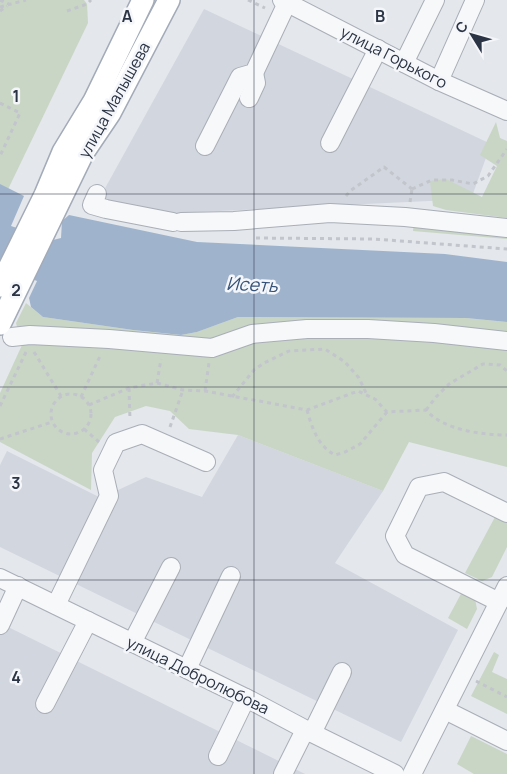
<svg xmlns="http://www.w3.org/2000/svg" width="507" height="774" viewBox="0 0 507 774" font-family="Manrope,sans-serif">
	<rect width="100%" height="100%" fill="#e4e7ec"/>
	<g fill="#d2d6de">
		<path d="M204,9L491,144L471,199L154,214L98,201Z"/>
		<path d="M238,435L383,491L335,563L458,630L401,742L0,547V465L7,451L101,498L146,477L202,497Z"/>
		<path d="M0,623L305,774H0Z"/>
	</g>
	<g fill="#c9d6c5">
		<path d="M0,0H84L87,4L88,23L0,206Z"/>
		<path d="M496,122L500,138L507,141V218L446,210L433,206L430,181L446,179L482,197L497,166L480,155Z"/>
		<path d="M414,220L507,231V239L413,231Z"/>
		<path d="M26,303L43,317L133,330L181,335L197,332L238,317L466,318L507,322V467L409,442L383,491L238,435L189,429L170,411L146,406L115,417L92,453L91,490L0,442V393L22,345L16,323Z"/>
		<path d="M495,517L507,523V547L492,577L482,581L465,573Z"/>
		<path d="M462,592L475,599L477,609L467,629L448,618Z"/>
		<path d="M494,652L499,655L492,672L507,679V714L471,696Z"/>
		<path d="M471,736L507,754V774H474L457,764Z"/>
	</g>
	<path fill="#9fb4cc" d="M0,184L24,196L11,226L53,240L61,238L62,221L69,215L197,242L445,254L507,262V322L466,318L238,317L197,332L181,335L133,330L43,317L31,307L29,298L37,281L0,266Z"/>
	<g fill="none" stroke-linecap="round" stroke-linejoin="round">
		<g stroke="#a9aeb7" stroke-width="20">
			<g id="minor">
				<path d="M282,0L439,81L507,111"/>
				<path d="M404,63L435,0"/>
				<path d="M439,81L475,0"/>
				<path d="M249,98L256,83L254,73"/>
				<path d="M330,143L378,49"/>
				<path d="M205,146L240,77L254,73L287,3"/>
				<path d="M97,194L92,205L106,209L173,222"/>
				<path d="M181,222L234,221L330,213L405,217L507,228"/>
				<path d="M12,337L30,335L109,339L212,348L252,334L307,329H368L434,333L507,341"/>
				<path d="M0,578L250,700L312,733L395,774"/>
				<path d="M499,602L405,555L395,536L419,487L444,482L507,513"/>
				<path d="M56,605L109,496L103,470L116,443L142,434L206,462"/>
				<path d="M0,625L18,586"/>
				<path d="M132,643L171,567"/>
				<path d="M187,669L231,576"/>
				<path d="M45,704L88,621"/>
				<path d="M445,710L507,741"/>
				<path d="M312,733L342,672"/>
				<path d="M218,756L246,698"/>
				<path d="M283,774L305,730"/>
				<path d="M412,774L507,586"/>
			</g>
		</g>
		<g stroke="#a3abb8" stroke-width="24">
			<g id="major">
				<path d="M0,286L45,195L63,152L94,101L143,0"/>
				<path d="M0,324L83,153L110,113L169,0"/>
			</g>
		</g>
		<g stroke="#c2c5cb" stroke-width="3" stroke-dasharray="4 4" stroke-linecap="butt">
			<path d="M0,0L9,4"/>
			<path d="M248,0L265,8"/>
			<path d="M0,7L26,0"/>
			<path d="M0,11L7,6"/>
			<path d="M67,11L87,4L91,0"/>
			<path d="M0,103L20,113L0,156"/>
			<path d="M412,189L432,180H452L473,184L488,176L507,149"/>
			<path d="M346,196L350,191L384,167L412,189"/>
			<path d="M410,202L412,189"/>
			<path d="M256,238L374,239L507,249"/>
			<path d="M34,352L61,396"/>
			<path d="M157,383L161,359"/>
			<path d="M129,388L130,420"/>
			<path d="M205,391L209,363"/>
			<circle cx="71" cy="414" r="20"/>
			<path d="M81,397L101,354"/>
			<path d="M232,397L254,370L264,363L289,351L325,349L345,362L359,378L367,395"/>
			<path d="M89,405L129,388L157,383L183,390L205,391L307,410L358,391L375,399L387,412L426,410C443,430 482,435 507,435"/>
			<path d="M0,406L26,352"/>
			<path d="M307,410C312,428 318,446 335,455L345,452L360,444L387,412"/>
			<path d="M426,410L436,397L449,384L483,364L500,365L507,371"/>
			<path d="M170,427L183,390"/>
			<path d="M84,429L99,442"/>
			<path d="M0,439L52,422"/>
			<path d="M476,681L507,697"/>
		</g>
		<use href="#minor" stroke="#f7f8fa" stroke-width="18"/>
		<use href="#major" stroke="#fff" stroke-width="21"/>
	</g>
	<path fill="none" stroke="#2b3445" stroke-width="1" stroke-opacity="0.55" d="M254,0V774M0,194H507M0,387H507M0,580H507"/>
	<g text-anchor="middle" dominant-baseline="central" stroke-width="5" stroke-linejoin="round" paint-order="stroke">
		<g font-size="16" fill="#2b3445" stroke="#f4f6f9">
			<text transform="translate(394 57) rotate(27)">улица Горького</text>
			<text transform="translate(114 100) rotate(-61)">улица Малышева</text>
			<text transform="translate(198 675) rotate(26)">улица Добролюбова</text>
		</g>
		<g font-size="18" font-style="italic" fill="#34527a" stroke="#f4f6f9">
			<text transform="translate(252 284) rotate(3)">Исеть</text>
		</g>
	</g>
	<g font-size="16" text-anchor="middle" font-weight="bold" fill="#2b3445" stroke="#f4f6f9" stroke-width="5" stroke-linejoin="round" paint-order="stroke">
		<text x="127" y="22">A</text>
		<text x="380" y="22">B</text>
		<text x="16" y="102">1</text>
		<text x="16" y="296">2</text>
		<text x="16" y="489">3</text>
		<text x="16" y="683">4</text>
	</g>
	<g transform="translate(472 35) rotate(307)" stroke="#f4f6f9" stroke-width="4" paint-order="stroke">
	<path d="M0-4L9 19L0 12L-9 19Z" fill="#2b3445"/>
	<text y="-8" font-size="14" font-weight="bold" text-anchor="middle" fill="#2b3445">С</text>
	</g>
</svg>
